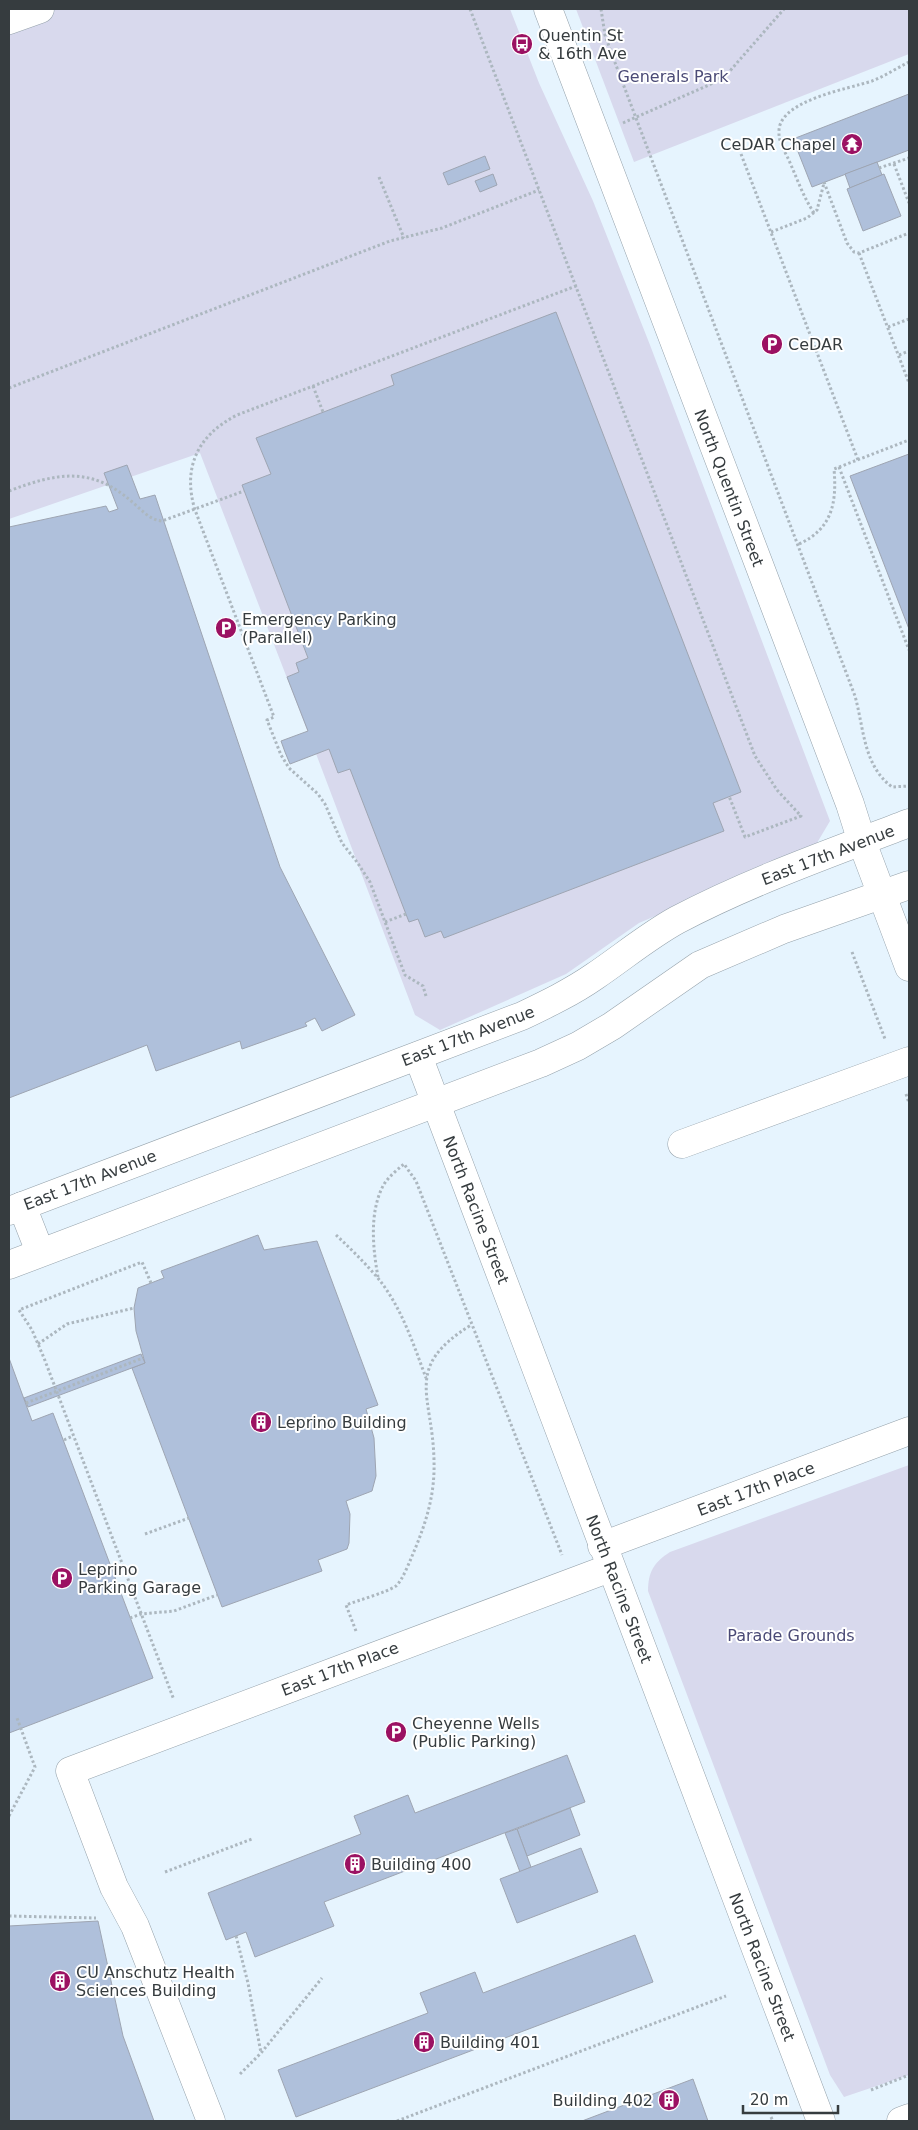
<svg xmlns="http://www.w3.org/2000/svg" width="918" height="2130" viewBox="0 0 918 2130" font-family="'DejaVu Sans',sans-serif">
	<rect width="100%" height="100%" fill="#e6f4fe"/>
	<g fill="#d8d9ed">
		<path d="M9,9H510L539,83L593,201L650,345L830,821L814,848L639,923L566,974L440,1030L415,1015L304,722L200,453L9,519Z"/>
		<path d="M576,9H909V54L634,162Z"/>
		<path d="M909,1465V2075L844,2097L830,2075L648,1591C648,1572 654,1562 670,1552Z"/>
	</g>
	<g fill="#afc0db" stroke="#9ea5b2">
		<path d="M909,94V150L812,187L793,139Z"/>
		<path d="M485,156L490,169L448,185L443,173Z"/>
		<path d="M877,162L882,175L850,188L845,174Z"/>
		<path d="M493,174L497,185L480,192L475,181Z"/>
		<path d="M884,174L901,216L863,231L847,189Z"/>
		<path d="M556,312L741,792L713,803L724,831L444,938L441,931L425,937L418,919L409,922L350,769L338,773L329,749L290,764L285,752L281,741L308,731L287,677L299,672L296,663L308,658L242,485L271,474L256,438L394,385L391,375Z"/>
		<path d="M909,454V629L850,476Z"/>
		<path d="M127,465L140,499L155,495L280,867L355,1015L322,1031L315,1018L305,1023L307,1026L242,1049L240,1041L156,1071L147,1045L9,1098V527L106,506L109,512L118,509L104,473Z"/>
		<path d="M258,1235L264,1250L317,1241L378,1405L366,1409L374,1438L376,1476L372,1491L346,1501L350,1514L349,1543L347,1549L318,1560L322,1571L222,1607L132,1368L145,1363L136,1331L134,1308L138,1288L164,1278L161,1271Z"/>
		<path d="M141,1354L145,1363L28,1407L24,1398Z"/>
		<path d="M9,1358L32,1421L53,1413L153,1678L9,1733Z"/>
		<path d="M567,1755L585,1802L324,1902L334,1926L255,1957L246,1932L226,1940L208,1893L361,1834L354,1816L408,1795L415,1813Z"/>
		<path d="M570,1808L580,1835L527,1856L517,1829Z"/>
		<path d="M517,1829L531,1867L520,1872L505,1833Z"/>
		<path d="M581,1848L598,1892L517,1923L500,1879Z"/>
		<path d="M98,1921L123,2036L154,2121H9V1926Z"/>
		<path d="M635,1935L653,1982L296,2117L278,2070L428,2013L420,1993L475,1972L483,1993Z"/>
		<path d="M693,2079L708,2121H582Z"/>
	</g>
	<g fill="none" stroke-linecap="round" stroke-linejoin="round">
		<g stroke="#95a2ab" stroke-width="29">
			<g id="minor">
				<path d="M548,9L850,804L862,842L909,967"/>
				<path d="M9,20L40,9"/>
				<path d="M418,1056L821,2121"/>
				<path d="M682,1144L909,1061"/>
				<path d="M22,1206L40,1252"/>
				<path d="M9,1211L522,1016C547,1004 572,992 595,976C623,957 648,936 677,920C751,881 831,853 909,823"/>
				<path d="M9,1265L541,1063L578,1046L612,1026L700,965L784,929L909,885"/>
				<path d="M602,1546L909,1431"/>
				<path d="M211,2121L135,1926L114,1887L70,1771L610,1568"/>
				<path d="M901,2121L909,2118"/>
			</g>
		</g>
		<g stroke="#acb7bf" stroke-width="3" stroke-dasharray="2.5 2.5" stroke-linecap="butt">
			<path d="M470,9L755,756L777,790L801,816L745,837L729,796"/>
			<path d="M601,9L605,35L611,52L855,696C864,728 863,765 892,787L909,786"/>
			<path d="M623,123L711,84L729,72L784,9"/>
			<path d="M741,154L858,460"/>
			<path d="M894,164L909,203"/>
			<path d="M879,168L909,158"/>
			<path d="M379,177L404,238"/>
			<path d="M824,182L847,243L854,252L859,253L909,233"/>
			<path d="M814,213C804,198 798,181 791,165C786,152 778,144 779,130C781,100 848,89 872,81C885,76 897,68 909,62"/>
			<path d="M771,232L807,218L817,210L824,183"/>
			<path d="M859,253L909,383"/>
			<path d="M888,327L909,319"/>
			<path d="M899,355L909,351"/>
			<path d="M313,386L323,412"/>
			<path d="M9,388L390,241L442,228L539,190"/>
			<path d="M839,467L909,650"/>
			<path d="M9,491C56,473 91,466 131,501C141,509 149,520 162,521L244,491"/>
			<path d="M799,544C832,529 837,503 834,469L909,440"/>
			<path d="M385,922L406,914"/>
			<path d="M852,952L885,1039"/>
			<path d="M426,996L423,986L405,975L370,882L357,862L342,843L325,804L318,794L289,768L281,755L267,720L274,717L195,510C182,467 198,435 237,415L576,286"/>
			<path d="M906,1094L909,1103"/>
			<path d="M336,1235C350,1248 364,1262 377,1277C401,1306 413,1343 426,1378"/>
			<path d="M378,1277C373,1249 369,1213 383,1186C388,1177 397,1170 404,1164L416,1181L562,1555"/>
			<path d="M151,1283L142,1262L19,1310L32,1330L44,1358L174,1700"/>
			<path d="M38,1344L67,1324L134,1308"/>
			<path d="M64,1440L73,1436"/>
			<path d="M145,1534L189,1518"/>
			<path d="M130,1618L141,1614L174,1611L217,1595"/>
			<path d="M356,1631L346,1605C359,1600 385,1593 396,1586C403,1580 411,1558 415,1549C427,1520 435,1493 434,1461C433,1395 402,1368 471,1325"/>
			<path d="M9,1816L35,1767L17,1718"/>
			<path d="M165,1872L252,1839"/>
			<path d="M9,1916L96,1918"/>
			<path d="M236,1936L248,1983L261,2053"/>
			<path d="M240,2074L261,2053L322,1978"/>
			<path d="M871,2090L909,2075"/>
			<path d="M771,2117L773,2121"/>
			<path d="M397,2121L726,1996"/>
		</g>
		<use href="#minor" stroke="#fff" stroke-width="28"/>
		<path stroke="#acb7bf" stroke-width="3" stroke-dasharray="2.5 2.5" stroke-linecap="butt" d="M26,1403L143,1358"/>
	</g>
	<defs>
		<g id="bus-disc" transform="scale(1.125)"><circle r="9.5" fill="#9b1162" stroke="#fff"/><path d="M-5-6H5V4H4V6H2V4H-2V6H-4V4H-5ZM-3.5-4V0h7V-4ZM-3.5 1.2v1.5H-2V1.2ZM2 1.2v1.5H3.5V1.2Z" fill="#fff"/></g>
		<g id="temple-disc" transform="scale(1.125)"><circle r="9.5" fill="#9b1162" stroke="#fff"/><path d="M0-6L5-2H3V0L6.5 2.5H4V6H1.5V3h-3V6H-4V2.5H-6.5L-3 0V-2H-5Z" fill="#fff"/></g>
		<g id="parking-disc" transform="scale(1.125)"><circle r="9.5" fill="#9b1162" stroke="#fff"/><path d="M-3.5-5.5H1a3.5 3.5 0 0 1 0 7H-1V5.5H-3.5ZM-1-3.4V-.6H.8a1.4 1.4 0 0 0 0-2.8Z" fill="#fff"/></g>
		<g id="building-disc" transform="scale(1.125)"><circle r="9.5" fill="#9b1162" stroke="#fff"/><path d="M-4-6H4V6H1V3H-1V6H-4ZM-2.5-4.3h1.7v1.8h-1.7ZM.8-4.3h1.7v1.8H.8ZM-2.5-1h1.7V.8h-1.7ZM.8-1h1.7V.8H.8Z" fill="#fff"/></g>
	</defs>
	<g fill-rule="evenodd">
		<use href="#bus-disc" x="522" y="44"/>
		<use href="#temple-disc" x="852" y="144"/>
		<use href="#parking-disc" x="772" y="344"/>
		<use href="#parking-disc" x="226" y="628"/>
		<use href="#building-disc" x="261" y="1422"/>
		<use href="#parking-disc" x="62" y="1578"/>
		<use href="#parking-disc" x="396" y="1732"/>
		<use href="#building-disc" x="355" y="1864"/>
		<use href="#building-disc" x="60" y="1981"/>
		<use href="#building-disc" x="424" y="2042"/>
		<use href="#building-disc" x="669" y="2100"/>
	</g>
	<g text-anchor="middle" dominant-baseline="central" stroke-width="4" stroke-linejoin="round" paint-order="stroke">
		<g font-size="16" fill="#363c3f" stroke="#fff" text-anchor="start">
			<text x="538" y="35">Quentin St<tspan x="538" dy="18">&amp; 16th Ave</tspan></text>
			<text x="836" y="144" text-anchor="end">CeDAR Chapel</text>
			<text x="788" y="344">CeDAR</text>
			<text x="242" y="619">Emergency Parking<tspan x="242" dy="18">(Parallel)</tspan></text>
			<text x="277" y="1422">Leprino Building</text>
			<text x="78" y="1569">Leprino<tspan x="78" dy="18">Parking Garage</tspan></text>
			<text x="412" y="1723">Cheyenne Wells<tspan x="412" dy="18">(Public Parking)</tspan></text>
			<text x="371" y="1864">Building 400</text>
			<text x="76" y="1972">CU Anschutz Health<tspan x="76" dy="18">Sciences Building</tspan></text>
			<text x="440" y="2042">Building 401</text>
			<text x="653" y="2100" text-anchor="end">Building 402</text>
		</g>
		<g font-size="16" fill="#4a4a76" stroke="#fff">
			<text x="673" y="76">Generals Park</text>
			<text x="791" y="1635">Parade Grounds</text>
		</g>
		<g font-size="16" fill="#363c3f" stroke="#fff">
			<text transform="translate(729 488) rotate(69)">North Quentin Street</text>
			<text transform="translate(828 855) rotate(-21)">East 17th Avenue</text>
			<text transform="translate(468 1036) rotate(-21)">East 17th Avenue</text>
			<text transform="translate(90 1180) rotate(-21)">East 17th Avenue</text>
			<text transform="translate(476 1210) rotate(69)">North Racine Street</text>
			<text transform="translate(756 1489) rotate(-21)">East 17th Place</text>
			<text transform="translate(619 1589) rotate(69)">North Racine Street</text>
			<text transform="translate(340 1669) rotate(-21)">East 17th Place</text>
			<text transform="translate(762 1967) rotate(69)">North Racine Street</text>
		</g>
	</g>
	<rect width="918" height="2130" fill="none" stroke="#363c3f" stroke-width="20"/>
	<path d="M743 2105v8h95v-8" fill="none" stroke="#363c3f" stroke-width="2.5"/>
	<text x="750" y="2105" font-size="15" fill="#363c3f" stroke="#ffffff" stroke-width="4" paint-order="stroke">20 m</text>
</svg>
